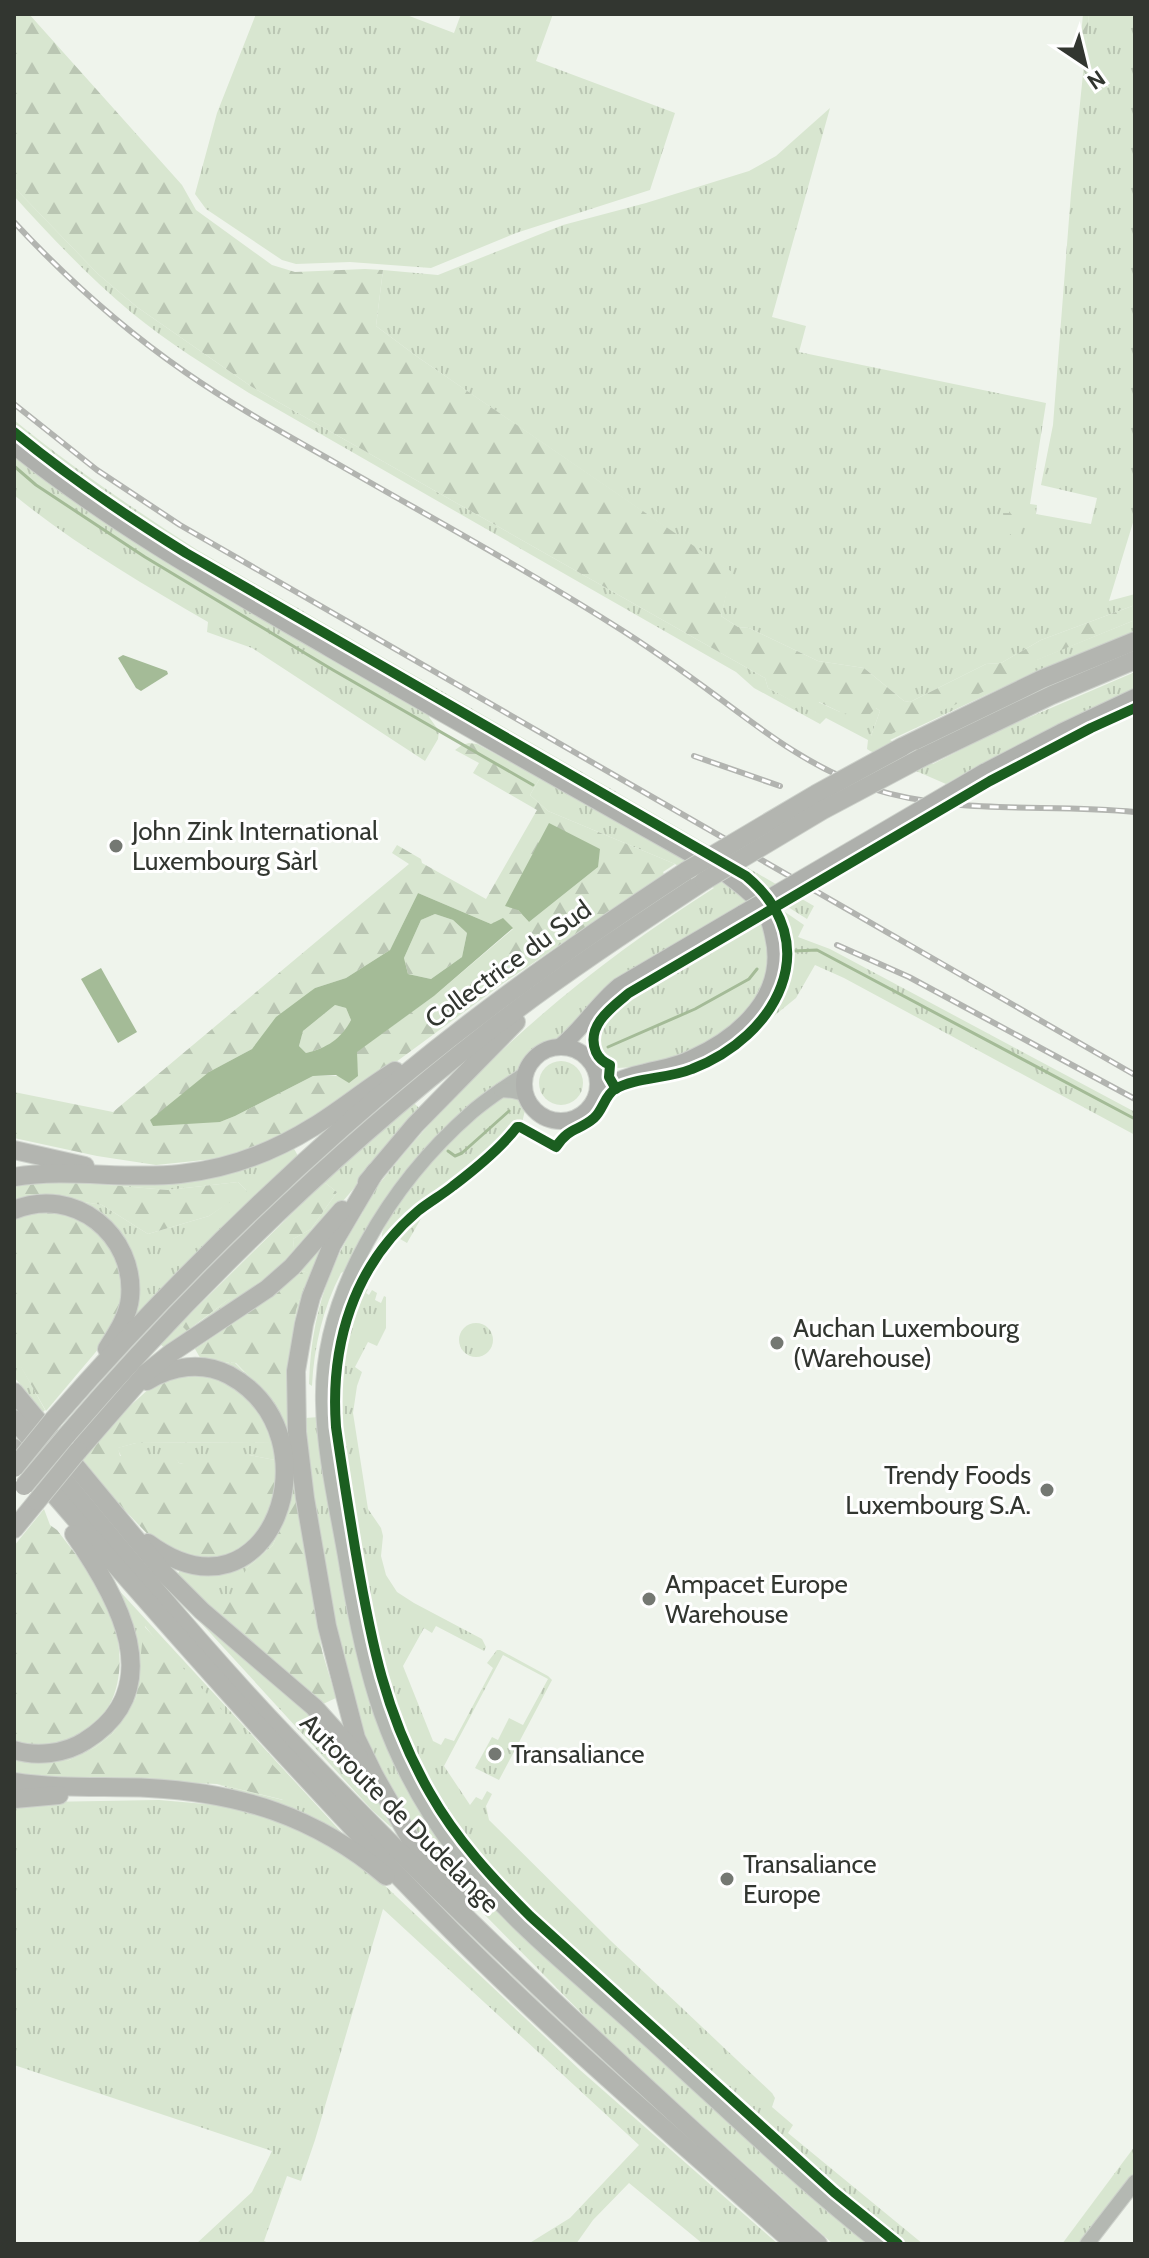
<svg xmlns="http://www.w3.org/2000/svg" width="1149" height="2258" viewBox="0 0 1149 2258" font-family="Cabin,sans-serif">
	<defs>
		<pattern id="grass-tufts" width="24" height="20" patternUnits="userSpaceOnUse" patternTransform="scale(2)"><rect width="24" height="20" fill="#d8e6d0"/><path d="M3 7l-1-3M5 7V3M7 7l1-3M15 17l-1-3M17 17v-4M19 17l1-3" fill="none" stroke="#bac6b3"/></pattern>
		<pattern id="forest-firs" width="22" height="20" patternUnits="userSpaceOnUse" patternTransform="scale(2)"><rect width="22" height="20" fill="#d8e6d0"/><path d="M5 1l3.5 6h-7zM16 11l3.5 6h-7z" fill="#bac6b3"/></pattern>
		<pattern id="wetland-marsh" width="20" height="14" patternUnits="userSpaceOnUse" patternTransform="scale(2)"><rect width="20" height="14" fill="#d8e6d0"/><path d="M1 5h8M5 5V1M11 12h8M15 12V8" fill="none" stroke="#bac6b3"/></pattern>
	</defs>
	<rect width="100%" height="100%" fill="#eff4ec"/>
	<g fill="url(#grass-tufts)">
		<path d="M256,14H404L454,33L461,14H553L536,61L675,113L650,190L516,233L431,268L350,262L296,264L282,260L206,209L195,194L217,113Z"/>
		<path d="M1089,14H1135V516L1109,601L1135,594V605L1041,640L1001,663L986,664L910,702L904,701L864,668L818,661L749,628L738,627L721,616L731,572L419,358L376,326L383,270L438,275L563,225L646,203L749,171L776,156L830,108L772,317L806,326L799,352L1046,403L1030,504L1037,505L1036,514L1091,524L1097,498L1041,485L1053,425L1071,193Z"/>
		<path d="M14,187L98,274L137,307L252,387L765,678L768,688L815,713L818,702L840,712L876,708L880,711L871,736L1036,660L1135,620V631L1037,671L890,740L933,764L997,731L1135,672V690L981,767L979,765L946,784L870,751L867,749L868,740L826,718L820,724L754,688L736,672L249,393C209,368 169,343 132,313C90,278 51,237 14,196Z"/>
		<path d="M14,420C73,468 135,510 199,551L814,906L807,919L788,907L749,875L700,846C573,774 448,702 322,629C216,567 107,509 14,428Z"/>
		<path d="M14,454C142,556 288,633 430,714L429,717L439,731L438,739L425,761L252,648L207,632L208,622C141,583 74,544 14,495Z"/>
		<path d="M1135,704V708L1091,728L990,781L988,778L1033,753Z"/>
		<path d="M540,778L724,881C740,895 757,908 764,928C793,1016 681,1070 610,1068V1065C602,1061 596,1055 594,1047C592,1036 596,1026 602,1017C619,994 648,981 672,966C698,952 723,937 748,922L740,908L616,981L559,1041L536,1051L516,1073L464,1111L345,1271L341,1273C323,1308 314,1346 312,1386L309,1384C311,1317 327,1268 363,1212L360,1209C456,1079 578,974 714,888L675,864L548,811L530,795Z"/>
		<path d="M772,903L804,925L798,937L830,949L1135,1112V1135L844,978L815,965L796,998L769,1020C771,1009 777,1001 781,990C791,960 786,931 772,903Z"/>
		<circle cx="561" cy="1083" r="22"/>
		<path d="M607,1094L592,1117L569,1129L557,1142L553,1141C560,1128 568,1127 580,1121C591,1115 597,1105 603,1095Z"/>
		<path d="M503,1097L521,1098L526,1106L522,1123L515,1125L453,1184L426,1201L390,1235L384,1239L382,1238C380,1215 453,1136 472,1119C482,1111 492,1104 503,1097Z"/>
		<path d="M414,1103L421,1110L295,1257L293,1239L311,1229L337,1192L324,1182Z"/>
		<path d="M292,1145L298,1156L191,1258L129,1322L60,1198L102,1205L148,1234L209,1216L246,1190L238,1182L168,1190L61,1181C115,1182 172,1188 224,1175C248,1169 271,1157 292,1145Z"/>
		<path d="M451,1192L438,1206L427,1208L407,1243L395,1236L420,1212Z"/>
		<path d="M321,1246L327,1249L290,1451L202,1361L235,1363L267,1395L286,1435L289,1432L287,1387L296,1310L308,1273L303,1271L258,1306L195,1349L194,1346Z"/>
		<path d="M368,1289L366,1293L369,1295L372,1290L377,1293L375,1300L381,1303L384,1296L386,1297V1328L377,1346L368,1342L355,1367L362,1372L357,1386L353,1413L368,1509L381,1528L383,1536L381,1556L386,1575L397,1592L414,1603L482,1639L486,1647L484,1651L436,1626L432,1633L424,1628L403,1666L433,1741L441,1745L445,1738L454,1741L493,1668L487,1663L497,1650H500L548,1676L552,1680L499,1780L475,1768L492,1737L498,1740L509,1718L523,1725L548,1679L503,1655L444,1766L470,1805L476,1797L482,1800L487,1791L492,1794L486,1806L489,1820L611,1941L772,2093L775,2098L772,2107L793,2125L788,2133L923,2244H888L795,2166L516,1911C465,1860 420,1800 393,1732C367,1666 358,1595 346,1526C339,1484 328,1442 328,1400C328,1375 333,1352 339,1328C344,1310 345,1290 368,1289Z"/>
		<path d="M230,1298L236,1305L167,1350L160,1344L180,1324L188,1331Z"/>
		<circle cx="476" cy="1340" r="17"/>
		<path d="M21,1366L45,1410L43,1412L14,1377V1367Z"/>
		<path d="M319,1417L321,1441L398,1769L539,1948L867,2244H833L608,2040L480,1910L427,1851L375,1762L356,1715L332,1607L313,1491L305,1418Z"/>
		<path d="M272,1442L275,1460L249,1455L183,1464L179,1463L174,1456H121L117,1448L136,1443Z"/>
		<path d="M295,1468L299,1507L290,1501L273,1545L247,1568L327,1729L368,1784L394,1826L391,1827L372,1810L170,1589L181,1568Z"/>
		<path d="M115,1586L343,1834L286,1808L217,1784L283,1800L145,1626L136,1698L113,1733L96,1747L67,1761L47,1760L131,1697Z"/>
		<path d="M159,1800L229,1806L305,1829L336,1846L379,1880L580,2070L778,2244H703L629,2183L593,2220L576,2244H528L570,2218L639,2145L383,1909L315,2140L301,2181L287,2176L264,2241L271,2244H196L252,2192L272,2151L14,2065V1806L43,1802Z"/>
		<path d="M1135,2146V2172L1079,2244H1062Z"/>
	</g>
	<g fill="url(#forest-firs)" fill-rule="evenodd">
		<path d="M14,14H29L182,185L196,210L272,265L295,272L365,269L383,270L376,326L419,358L732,572L721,616L738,627L749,628L818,661L864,668L904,701L910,702L986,664L1001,663L1041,640L1135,605V620L1037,660V667L876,741L871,736L880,711L876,708L865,719L840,712L819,702L815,714L768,688L765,678L252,387L137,307L98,274L14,187Z"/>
		<path d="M1083,14H1089L1085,58L1079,57Z"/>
		<path d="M469,743L477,744L540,778L530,795L548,811L675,864L663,872L664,874L502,984L347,1098L286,1134L223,1158L156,1165L97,1156L14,1138V1092L113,1112L409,864L392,853L397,845L421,859L422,863L486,899L537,810L473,773L479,763L455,750L462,745ZM598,867L529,922L518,910ZM418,893L491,924L513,929L434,996L356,1052L358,1076H313L235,1116L220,1122L209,1072L252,1049L315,988L346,978L390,950Z"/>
		<path d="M435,914L453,920L467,933L462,957L431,979L408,974L404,958L421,920Z"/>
		<path d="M335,1005L346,1008L351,1020C341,1040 327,1048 306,1053L299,1046L303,1031Z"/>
		<path d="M61,1181L168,1190L238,1182L247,1191L209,1216L148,1234L102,1205L60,1198L14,1203V1184Z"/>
		<path d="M324,1182L337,1192L311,1229L293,1239L295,1257L236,1305L229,1299L187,1331L180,1324Z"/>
		<path d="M59,1212L87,1221L105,1237L121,1261L125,1286L120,1312L111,1334L46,1411L21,1367H14V1219L24,1214Z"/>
		<path d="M303,1271L309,1273L296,1310L287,1387L289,1433L286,1436L267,1395L236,1363L202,1361L195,1349L258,1306Z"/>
		<path d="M193,1373C203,1376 216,1377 225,1381C250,1392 263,1418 272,1442L136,1443L118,1448L120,1456H175L179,1463L183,1464L190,1456L249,1455L275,1460L277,1467L275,1496L267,1521L249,1543L224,1558L198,1561L158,1545L116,1501L84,1461V1458L128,1408L154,1384Z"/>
		<path d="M294,1499L299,1507L322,1651L336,1698L323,1704L220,1616L247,1568L273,1545L290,1501Z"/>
		<path d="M44,1509L50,1525L57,1530C75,1554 97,1579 109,1607C127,1654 126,1714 74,1737C67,1740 59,1744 51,1745C38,1747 27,1744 14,1742V1546Z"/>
		<path d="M144,1626L283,1776L284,1800L217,1784L111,1779L46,1780L14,1775V1756L21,1759L67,1761L96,1747L113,1733L136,1698Z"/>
	</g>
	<path fill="url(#wetland-marsh)" d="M1008,510L1012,515L1021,517L1025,521L1020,531V537H1014L1005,531L1003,513Z"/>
	<g fill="#a4bb97" fill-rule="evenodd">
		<path d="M123,655L167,671L168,674L141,691L136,688L118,658Z"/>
		<path d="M549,823L600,849L598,867L529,922L518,910L505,906Z"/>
		<path d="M418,893L491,924L503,918L513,928L434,996L357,1052L358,1076L349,1083L336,1075L313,1076L235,1116L220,1122L153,1126L150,1120L209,1072L252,1049L276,1017L315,988L346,978L390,950ZM435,914L453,920L467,933L462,957L431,979L408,974L404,958L421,920ZM335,1005L346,1008L351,1020C341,1039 327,1048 306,1053L299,1046L303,1031Z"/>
		<path d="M101,968L137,1032L118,1043L81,979Z"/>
	</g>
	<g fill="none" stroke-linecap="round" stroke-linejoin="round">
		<g stroke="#a4bb97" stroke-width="3">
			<path d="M14,466L36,485L145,557L333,670L533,785"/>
			<path d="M794,951L817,950L1135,1119"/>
			<path d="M608,1047L695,1009L749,979L757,969"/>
			<path d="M448,1151L455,1156L462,1153L509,1111"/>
		</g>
		<g stroke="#cdd1cb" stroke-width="16">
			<g id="secondary">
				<path d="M525,1074C507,1086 488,1098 472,1112C392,1182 320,1294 323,1403C324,1456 337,1509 346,1562C364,1674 386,1760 456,1852C506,1920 576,1974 639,2031C718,2102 795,2178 879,2244"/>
				<path d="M501,1090L513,1091L525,1094"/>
				<path d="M1087,2244L1135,2182"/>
			</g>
		</g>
		<g stroke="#cdd1cb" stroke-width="18">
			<g id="primary">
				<path d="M14,446C112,525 221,586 330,649C461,725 593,799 726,874C738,884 753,893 762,907C768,915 771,926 773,936C787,994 741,1036 692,1058C677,1066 661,1068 645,1072C629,1075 613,1082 599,1089"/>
				<path d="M984,772L1061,732L1135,697"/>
				<path d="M561,1046C582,1029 597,1004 619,986L743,913"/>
				<circle cx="561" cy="1084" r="37"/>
			</g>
		</g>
		<g stroke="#cdd1cb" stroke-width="20">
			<g id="highway">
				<path d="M902,747L1042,679L1135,641"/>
				<path d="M921,758L1052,695L1135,660"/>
				<path d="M14,1150L85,1166"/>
				<path d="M375,1172L332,1245L311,1297L304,1324L296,1371L297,1432L305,1498L327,1626L356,1738L374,1775L411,1840L463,1901"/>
				<path d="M14,1177C69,1168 125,1180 180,1174C227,1169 273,1152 313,1127C341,1110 367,1088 395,1071"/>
				<path d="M367,1182L415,1125L516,1022"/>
				<path d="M14,1210C74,1185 136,1235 130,1298C128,1317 116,1334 107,1349"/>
				<path d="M147,1381C172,1366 202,1361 229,1375C340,1435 271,1634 148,1543"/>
				<path d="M14,1392L164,1573L202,1611L314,1707L359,1757"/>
				<path d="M14,1419C103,1528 192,1637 289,1739C457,1916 638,2081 818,2244"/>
				<path d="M53,1420C143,1317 240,1218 342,1128C450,1032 567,949 686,871"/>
				<path d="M66,1436C194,1287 335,1151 490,1030C558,977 631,929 704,881"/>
				<path d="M14,1448C156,1613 299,1776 452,1931C561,2041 680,2141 795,2244"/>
				<path d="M78,1451L146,1373L171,1353L267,1289L292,1267L342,1210"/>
				<path d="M14,1529L37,1501"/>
				<path d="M14,1750C36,1757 65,1754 85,1741C171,1688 117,1596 74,1534"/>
				<path d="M14,1782C59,1789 104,1786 149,1788C240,1793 315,1816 386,1876"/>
				<path d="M14,1799L59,1795"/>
			</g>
		</g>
		<use href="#secondary" stroke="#b4b8b2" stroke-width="14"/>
		<use href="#primary" stroke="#aeb0ac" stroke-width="16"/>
		<use href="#highway" stroke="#b3b5b0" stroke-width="18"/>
		<g stroke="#b2b4b0" stroke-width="6">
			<g id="rail">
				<path d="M14,222C66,278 123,329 185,372C234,406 285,434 336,463C428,516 522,567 612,624C649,647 684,672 719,698C767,734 813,769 870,788C956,816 1046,803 1135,812"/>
				<path d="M14,404L97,470L180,525L1135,1075"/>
				<path d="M694,756L780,786"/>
				<path d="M837,945L909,977L1135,1099"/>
			</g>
		</g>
		<use href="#rail" stroke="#fff" stroke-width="3" stroke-dasharray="9" stroke-linecap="butt"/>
		<g stroke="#cdd1cb" stroke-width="18" stroke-linecap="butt">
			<path id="primary-bridge" d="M743,913L984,772"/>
		</g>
		<g stroke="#cdd1cb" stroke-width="20" stroke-linecap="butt">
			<g id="highway-bridge">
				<path d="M686,871L816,794L902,747"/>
				<path d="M704,881L823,810L921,758"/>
				<path d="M14,1468L53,1420"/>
				<path d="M24,1486L66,1436"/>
				<path d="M37,1501L78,1451"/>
			</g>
		</g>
		<use href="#primary-bridge" stroke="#aeb0ac" stroke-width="16"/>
		<use href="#highway-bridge" stroke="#b3b5b0" stroke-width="18"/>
		<g stroke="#fff" stroke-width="15">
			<g id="cycleway">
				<path d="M14,432C69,477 126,516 186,553L746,876C828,944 776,1037 692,1069C668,1079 636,1077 615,1089C605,1095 603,1110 594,1118C579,1131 569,1127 556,1147L520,1127H517C501,1148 474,1170 453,1186C442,1195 429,1202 418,1211C353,1266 330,1345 336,1427C342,1469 349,1512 356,1554C371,1641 385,1715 430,1793C456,1839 492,1878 530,1916L834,2192L898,2244"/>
				<path d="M616,1089L609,1077L610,1065C603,1062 599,1059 596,1052C585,1026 612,1007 629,993L990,781L1091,728L1135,708"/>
			</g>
		</g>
		<use href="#cycleway" stroke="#1b5e20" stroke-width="10"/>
	</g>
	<g fill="#747872" stroke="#fff" stroke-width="3">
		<circle cx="116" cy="846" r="8"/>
		<circle cx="777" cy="1343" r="8"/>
		<circle cx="1047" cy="1490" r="8"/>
		<circle cx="649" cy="1599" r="8"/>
		<circle cx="495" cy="1754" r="8"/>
		<circle cx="727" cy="1879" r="8"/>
	</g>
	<g text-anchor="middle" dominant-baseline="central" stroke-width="6" stroke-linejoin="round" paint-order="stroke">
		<g font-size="26" fill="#323630" stroke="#fff" text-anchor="start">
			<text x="132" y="831">John Zink International<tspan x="132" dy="30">Luxembourg Sàrl</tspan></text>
			<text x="793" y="1328">Auchan Luxembourg<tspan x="793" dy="30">(Warehouse)</tspan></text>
			<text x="1031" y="1475" text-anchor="end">Trendy Foods<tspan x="1031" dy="30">Luxembourg S.A.</tspan></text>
			<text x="665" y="1584">Ampacet Europe<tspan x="665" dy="30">Warehouse</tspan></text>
			<text x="511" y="1754">Transaliance</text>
			<text x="743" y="1864">Transaliance<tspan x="743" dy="30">Europe</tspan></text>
		</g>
		<g font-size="26" fill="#323630" stroke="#fff">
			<text transform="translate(508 964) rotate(-36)">Collectrice du Sud</text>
			<text transform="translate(400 1813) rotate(45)">Autoroute de Dudelange</text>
		</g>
	</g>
	<rect width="1149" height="2258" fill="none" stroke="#323630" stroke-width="32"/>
	<g transform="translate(1085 64) rotate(145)" stroke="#ffffff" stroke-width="6" paint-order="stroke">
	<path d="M0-6L14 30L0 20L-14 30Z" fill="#323630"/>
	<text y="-12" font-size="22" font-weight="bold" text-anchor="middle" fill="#323630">N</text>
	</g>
</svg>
